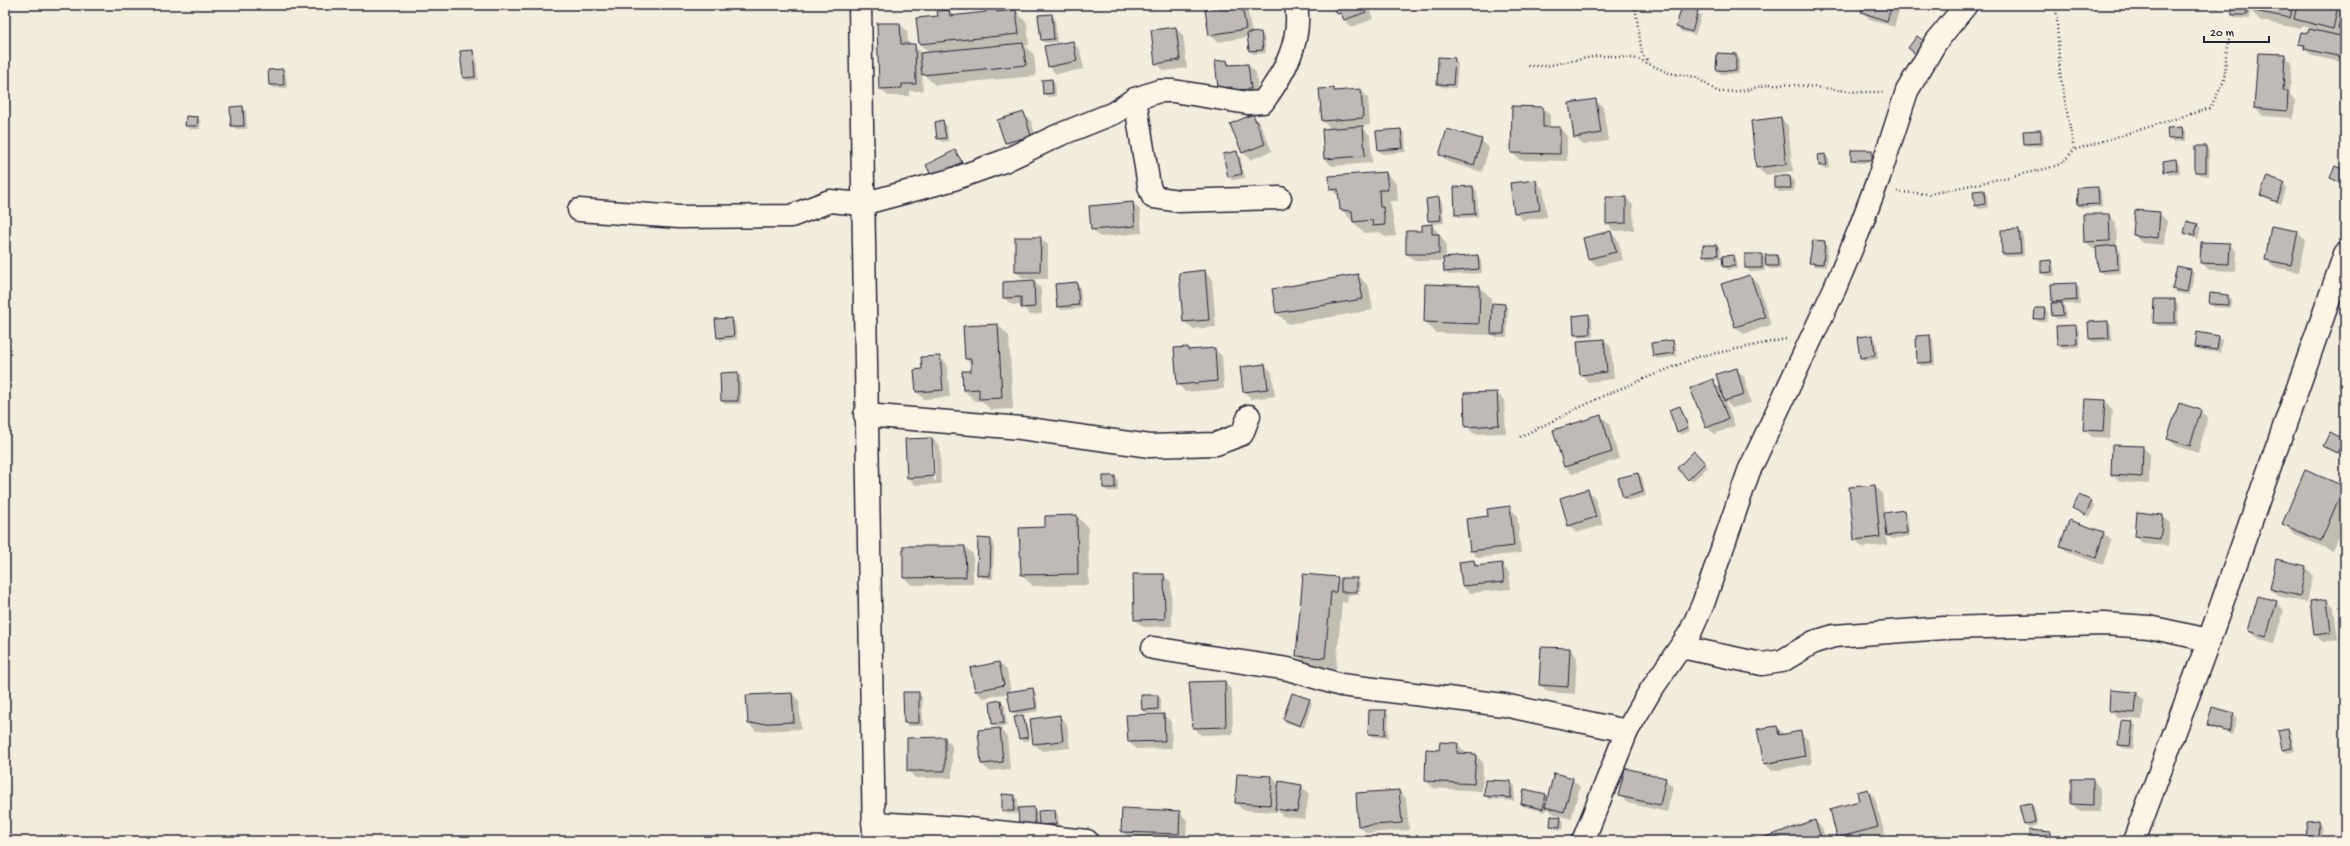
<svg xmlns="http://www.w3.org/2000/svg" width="2350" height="846" viewBox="0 0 2350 846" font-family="'Gochi Hand',sans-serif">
	<rect width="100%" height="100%" fill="#f3edde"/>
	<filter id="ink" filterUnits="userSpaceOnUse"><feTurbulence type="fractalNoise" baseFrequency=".025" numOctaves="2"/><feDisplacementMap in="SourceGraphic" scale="8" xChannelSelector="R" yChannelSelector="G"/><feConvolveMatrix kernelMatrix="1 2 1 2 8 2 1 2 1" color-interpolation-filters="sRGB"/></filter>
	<g filter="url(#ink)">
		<g fill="#0003" fill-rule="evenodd">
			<path d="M1242,5L1248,12L1252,34L1260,33L1264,36L1266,53L1253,54L1250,50L1249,37L1218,42L1210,35L1206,10Z"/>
			<path d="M1334,5H1368L1373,19L1352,27L1338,13Z"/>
			<path d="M1864,5H1901L1894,27L1870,19L1862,12Z"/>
			<path d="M2194,5H2220L2219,9L2210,8L2208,5V7H2196Z"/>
			<path d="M2233,5H2345V33L2342,30L2340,37L2345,38V63L2313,56L2307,51L2299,43L2309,34L2310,28L2302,26L2301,29L2261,21L2250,10V19L2236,18L2233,15ZM2339,8L2344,9L2343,12Z"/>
			<path d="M996,8L1001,13L1016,11L1027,23L1029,45L1025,46L1034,55L1036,76L935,85L922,73L923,91H909V96H888L880,88L900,24L907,31L908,45H914L922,54L929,53L920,44L939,17L949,11L954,16L987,13Z"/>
			<path d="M1698,12L1701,16L1695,35L1680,31L1677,27Z"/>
			<path d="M1051,15L1055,18L1057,42L1045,43L1041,40Z"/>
			<path d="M1175,28L1183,35L1187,68L1164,71L1156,63Z"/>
			<path d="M1073,42L1080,50L1084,69L1056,74L1049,66Z"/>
			<path d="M472,51L476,55L478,80L467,81L464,77Z"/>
			<path d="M1736,55L1739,58V74H1721L1717,70Z"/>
			<path d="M2285,55L2292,63L2290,95L2295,100L2294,118L2263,116L2255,108Z"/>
			<path d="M1454,59L1458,63L1456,88L1441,87L1438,84Z"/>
			<path d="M1227,61L1232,66L1248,65L1256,72L1258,96L1219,87Z"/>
			<path d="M283,70L286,74L287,88H273L270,85Z"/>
			<path d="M1051,80L1055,83L1056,96L1047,97L1044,93Z"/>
			<path d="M1334,89L1336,92L1361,90L1368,98L1370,125L1361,126L1370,135L1372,163L1332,166L1325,159L1332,130L1323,121Z"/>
			<path d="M1595,100L1603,107L1608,141L1583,145L1575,137Z"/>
			<path d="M242,107L246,111L247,129H236L232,126Z"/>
			<path d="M1543,108L1550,115V128H1560L1567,136V161L1520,160L1512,153Z"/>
			<path d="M1023,113L1031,121L1038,143L1013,150L1006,143Z"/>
			<path d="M1253,116L1260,123L1272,151L1250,160L1243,152Z"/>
			<path d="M197,118L201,121L200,129H190L186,125Z"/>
			<path d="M1781,118L1788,126L1793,171L1765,175L1757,167Z"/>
			<path d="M943,121L946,125L949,141L942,142L938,138Z"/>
			<path d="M2182,128L2186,132V141L2172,142L2169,138Z"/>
			<path d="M1401,130L1405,134L1406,152L1382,154L1379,150L1377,132Z"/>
			<path d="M2040,131L2044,135V146L2028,147L2025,144Z"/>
			<path d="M1481,140L1489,148L1482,172L1448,162L1440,154Z"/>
			<path d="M2206,147L2209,151V176L2200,175L2196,172Z"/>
			<path d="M955,151L964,166L936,180Z"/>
			<path d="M1871,151L1875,154V163H1856L1852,159Z"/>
			<path d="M1236,153L1240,156L1245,178L1232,180L1229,177Z"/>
			<path d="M1825,155L1829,159L1830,168L1824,169L1820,166Z"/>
			<path d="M2175,160L2179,164L2180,173L2169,175L2165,171Z"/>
			<path d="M2335,167L2345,171V185L2331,178Z"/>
			<path d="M1386,173L1397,184L1398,201H1390L1396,236L1385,237L1380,232L1365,233L1352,221L1341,209L1340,198L1331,189Z"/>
			<path d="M1775,177H1790L1794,180V191L1779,192L1775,188Z"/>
			<path d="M2267,177L2287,187L2281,204L2264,198L2261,195Z"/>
			<path d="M1536,181L1543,189L1547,217L1523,220L1515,213L1512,184Z"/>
			<path d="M1473,187L1477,191L1478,217L1460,218L1456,214Z"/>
			<path d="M2098,188L2101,191L2102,207L2082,208L2079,204Z"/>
			<path d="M1983,192L1987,195L1988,208L1979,209L1975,205Z"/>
			<path d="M1439,198L1442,202L1444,223L1432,224L1429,221Z"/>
			<path d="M1626,198L1633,205L1634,230L1614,231L1607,223Z"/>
			<path d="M1133,203L1140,210L1142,233L1100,237L1092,229Z"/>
			<path d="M2159,213L2167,221L2165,245L2142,243L2134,235Z"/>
			<path d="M2109,215L2116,223L2117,247L2120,250L2121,273L2102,274L2099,270L2097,249H2093L2085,241Z"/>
			<path d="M1432,225L1446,243V258L1478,256L1481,260L1482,273L1448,275L1445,271L1444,261H1414L1407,253L1423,232Z"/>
			<path d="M2197,225L2201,228L2198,239L2188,236L2185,233Z"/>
			<path d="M2019,230L2023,234L2024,256L2006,257L2003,253Z"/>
			<path d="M1610,232L1618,240L1623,260L1597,266L1589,258Z"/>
			<path d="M2297,232L2305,240L2299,272L2273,267L2266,259Z"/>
			<path d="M1040,238L1048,245V279H1024L1016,272Z"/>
			<path d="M1825,242L1828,246L1826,267L1814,266L1811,262Z"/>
			<path d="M2229,244L2237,252L2236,271L2209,270L2201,262Z"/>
			<path d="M1717,246L1720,249L1721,258L1708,259L1704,255Z"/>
			<path d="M1746,255H1761L1766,260L1777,256L1780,259L1781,269H1770L1765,264V271L1750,272L1746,268Z"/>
			<path d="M1734,256L1737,260L1738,269L1728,270L1724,266Z"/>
			<path d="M2051,261L2054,265L2055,276H2046L2042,273Z"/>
			<path d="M2178,267L2191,270L2194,273L2190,295L2177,293L2173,289Z"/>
			<path d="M1205,271L1212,279L1216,327L1192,329L1184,321Z"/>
			<path d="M1358,275L1369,287L1373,310L1288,324L1277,313L1273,290Z"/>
			<path d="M1750,276L1758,283L1771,325L1744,334L1736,327Z"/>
			<path d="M1034,281L1041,289L1042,314L1030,315L1022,305H1012L1004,298Z"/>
			<path d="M1076,283L1080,286L1082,308L1062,310L1058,307Z"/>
			<path d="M2075,284L2079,287L2080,304H2062L2065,307L2066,318L2057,319L2053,315L2056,304L2053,301Z"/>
			<path d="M1426,285L1480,287L1491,298V304L1504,305L1508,308L1507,337H1495L1490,331V335L1436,333L1425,322Z"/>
			<path d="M2211,294L2228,296L2232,299L2231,308L2214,307L2210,304Z"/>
			<path d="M2174,300L2178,304V326H2158L2154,322Z"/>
			<path d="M2044,309L2048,313L2047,322H2039L2035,318Z"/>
			<path d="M1589,315L1592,319L1593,337L1579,338L1575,335Z"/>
			<path d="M732,319L735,322L737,339L721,341L717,337Z"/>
			<path d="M2107,322L2111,325L2112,341L2093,342L2090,339Z"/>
			<path d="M998,325L1009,336L1013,409L991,410L982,401H975L964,390L972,372V365L966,359Z"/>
			<path d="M2075,326L2079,330L2080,347L2061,348L2058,345Z"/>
			<path d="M2198,333L2219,337L2222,340L2220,353L2199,350L2196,347Z"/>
			<path d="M1873,336L1876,340L1878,359L1864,361L1861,357Z"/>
			<path d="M1930,336L1933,339L1935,365L1922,366L1918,363Z"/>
			<path d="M1604,340L1611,347L1614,379L1588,382L1581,374Z"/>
			<path d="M1672,341L1676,344L1677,356L1657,359L1654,356Z"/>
			<path d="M1175,349H1214L1222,356L1224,389L1185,392L1178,384Z"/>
			<path d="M940,357L947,364L950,397L924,399L917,392L923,370Z"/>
			<path d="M1265,365L1272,372L1275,396L1251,399L1244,391Z"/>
			<path d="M1736,369L1744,377L1751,403L1732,408L1725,401L1735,426L1714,434L1707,427L1712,380L1721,389Z"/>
			<path d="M737,373L741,377V404H725L722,401Z"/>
			<path d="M1497,393L1504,400L1506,433L1474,434L1466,426Z"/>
			<path d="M2105,401L2112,409L2110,438L2092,437L2084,429Z"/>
			<path d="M1679,408L1683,411L1690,431L1681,435L1678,431Z"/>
			<path d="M2200,411L2208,418L2198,453L2176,446L2169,439Z"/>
			<path d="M1601,416L1609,423L1619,459L1572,474L1565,466Z"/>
			<path d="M932,439L940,446L941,484L915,485L908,477ZM932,445H934L936,481H934Z"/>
			<path d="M2343,440L2345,447L2341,455L2324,445Z"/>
			<path d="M2142,447L2150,454L2149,484L2120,482L2112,475Z"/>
			<path d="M1694,453L1708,467L1692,482L1679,468Z"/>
			<path d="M1638,474L1642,477L1646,496L1627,501L1624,497Z"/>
			<path d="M1114,477L1118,480V491H1108L1104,488Z"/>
			<path d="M1875,486L1882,493L1884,514L1903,511L1907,515L1910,536L1892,539L1888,536L1886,517H1884L1887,545L1862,547L1855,539Z"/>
			<path d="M2343,487L2345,522L2333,551L2295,535L2284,524Z"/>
			<path d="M1588,490L1595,498L1603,525L1576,533L1569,525Z"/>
			<path d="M2091,502L2095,506L2089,517L2074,508Z"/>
			<path d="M1509,507L1517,515L1521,553L1478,558L1471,551L1489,517Z"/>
			<path d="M2162,515L2170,523L2168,546L2143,544L2136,536Z"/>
			<path d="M1077,516L1088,528L1089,585L1033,586L1022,575L1020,529L1046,528Z"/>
			<path d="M2103,533L2111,540L2103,565L2069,553L2061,546Z"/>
			<path d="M990,540L994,543L993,579L982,578L978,575Z"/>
			<path d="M904,547H965L973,554V584L912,585L904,578Z"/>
			<path d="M1474,561L1479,567L1501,564L1509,572L1511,589L1470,593L1462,586Z"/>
			<path d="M2306,567L2313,575L2307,603L2278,596L2271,589Z"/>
			<path d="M1163,575L1171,582L1172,626L1143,627L1135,619Z"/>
			<path d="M1337,578L1342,582L1357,579L1360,583V591H1348V593H1360V595H1348L1347,603L1342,602L1336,669L1308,667L1297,655Z"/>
			<path d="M2327,600L2334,607L2338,640L2323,642L2315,635Z"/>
			<path d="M2276,602L2284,610L2274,643L2257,638L2249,631Z"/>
			<path d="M1570,649L1577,657L1575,694L1548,692L1540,685Z"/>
			<path d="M999,663L1007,670L1011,693L1033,690L1036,693L1039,711L1015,715L1012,711L1009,693L983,698L975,691Z"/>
			<path d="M1224,682L1232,690L1233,734L1201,735L1194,727Z"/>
			<path d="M918,693L922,697L923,726H908L905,723Z"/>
			<path d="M2136,693L2144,700L2142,720L2118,718L2110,711Z"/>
			<path d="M792,694L799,701L801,729L756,731L749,724Z"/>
			<path d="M1158,696L1161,699V712L1146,713L1143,709Z"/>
			<path d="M1309,700L1312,703L1304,728L1287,723L1284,719Z"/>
			<path d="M1001,701L1005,705L1007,726L996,727L993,724Z"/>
			<path d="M1385,711L1389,715L1388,738L1373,737L1369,734Z"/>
			<path d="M2234,714L2237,718L2232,735L2212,728L2208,725Z"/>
			<path d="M1164,715L1171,722L1172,748L1136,749L1129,742Z"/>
			<path d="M1022,716L1026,720L1030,740L1023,742L1020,738Z"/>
			<path d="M1059,716L1067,724L1070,748L1042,751L1034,744Z"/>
			<path d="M2132,723L2136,726L2133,749L2123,748L2119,745Z"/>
			<path d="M1777,727L1785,735L1800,732L1808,740L1812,764L1772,771L1765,763Z"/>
			<path d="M1000,729L1007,737L1010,769L989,771L982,764Z"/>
			<path d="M2288,729L2291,732L2295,751L2286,753L2282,749Z"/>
			<path d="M945,738L952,746V778H915L908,770Z"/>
			<path d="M1457,744L1465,751V754L1475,755L1483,762L1482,791L1433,788L1426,781L1440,751Z"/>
			<path d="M1272,777L1279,785L1301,786L1309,793L1305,819L1283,816L1277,810V812L1243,810L1236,803Z"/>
			<path d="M1572,779L1580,787L1571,819L1554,814L1547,807L1546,812L1525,807L1522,804L1546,795L1548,797Z"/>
			<path d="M1665,779L1673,787L1667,812L1627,803L1620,795Z"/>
			<path d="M2093,780L2100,788V812H2080L2072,804Z"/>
			<path d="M1486,781L1511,782L1515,786L1514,801L1489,799L1485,796Z"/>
			<path d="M1867,790L1875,798L1885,835L1860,841H1842L1838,837Z"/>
			<path d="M1399,791L1406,798L1409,830L1367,833L1359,826Z"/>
			<path d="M1014,796L1018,799L1017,814H1007L1003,810Z"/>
			<path d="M2030,804L2034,807L2038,825L2028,828L2024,824Z"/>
			<path d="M1033,808L1037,812L1038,827L1024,829Z"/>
			<path d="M1055,811L1058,815L1059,827L1044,828L1040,825Z"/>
			<path d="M1179,812L1187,820L1186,841L1130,839L1122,831Z"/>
			<path d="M1560,818L1564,821L1563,830L1555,829L1551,826Z"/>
			<path d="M1815,821L1822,828L1827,841H1761Z"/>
			<path d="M2317,821L2321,824L2322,841H2308Z"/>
			<path d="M2051,833L2054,836V841H2029Z"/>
		</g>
		<g fill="#bfbab6" stroke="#22223b">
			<path d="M1232,5H1242L1246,29L1209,35L1205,10Z"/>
			<path d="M1333,5H1364L1366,12L1344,20L1341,13L1337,14Z"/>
			<path d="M1863,5H1892L1887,21L1861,12Z"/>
			<rect x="2232" y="5" width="15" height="10"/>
			<path d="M2250,5H2293L2290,18L2249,10Z"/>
			<path d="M2297,5L2338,6L2333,29L2294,19Z"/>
			<path d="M1682,6L1698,11L1692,32L1676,27Z"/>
			<path d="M996,7L997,12L1016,10L1019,34L919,44L916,18L938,16L937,11L949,10L950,16L986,12V8Z"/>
			<path d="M2343,8H2345V29L2338,28Z"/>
			<path d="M1052,14L1054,39L1041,40L1038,15Z"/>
			<path d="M877,23H900L901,44H915L916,84H902V88L879,89Z"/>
			<path d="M1176,27L1180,60L1155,64L1151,30Z"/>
			<path d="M2309,29L2345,37L2342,57L2304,49L2305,45L2298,44L2301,32L2308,33Z"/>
			<path d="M1261,32L1263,50L1249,51L1247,33Z"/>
			<path d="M1917,36L1928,44L1919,56L1908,48Z"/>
			<path d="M1073,41L1077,61L1048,67L1044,46Z"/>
			<path d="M1023,43L1026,65L922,75L920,53Z"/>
			<path d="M473,50L475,77L463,78L460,51Z"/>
			<path d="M1717,53L1736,54V71L1716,70Z"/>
			<path d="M2258,53L2285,54L2283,91H2288L2287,111L2254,108Z"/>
			<path d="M1438,57L1455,58L1453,85L1437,84Z"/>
			<path d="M1227,60L1228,65L1248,64L1251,89L1232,90V87L1218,88L1215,61Z"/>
			<path d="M283,69L284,85H269L268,70Z"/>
			<path d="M1052,79L1053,93L1043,94L1042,80Z"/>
			<path d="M1334,88V91L1361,89L1363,118L1322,121L1319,89Z"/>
			<path d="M1596,99L1601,133L1574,138L1569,103Z"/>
			<path d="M243,106L244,126H231L230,107Z"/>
			<path d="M1512,106L1543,107V127H1560V154L1511,153Z"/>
			<path d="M1024,112L1031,136L1005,143L997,120Z"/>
			<path d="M1253,114L1265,144L1242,153L1230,124Z"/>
			<path d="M186,116L198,117L197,126H185Z"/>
			<path d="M1781,117L1786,164L1756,168L1751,121Z"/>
			<path d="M943,120L946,138L937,139L935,122Z"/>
			<path d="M1363,126L1365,156L1324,159L1322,129Z"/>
			<path d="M2182,127L2183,138L2168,139L2167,128Z"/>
			<path d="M1401,129L1403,148L1378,150L1376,131Z"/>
			<path d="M1447,129L1482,139L1474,165L1439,155Z"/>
			<path d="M2041,130V143L2024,144L2023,131Z"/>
			<rect x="2195" y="146" width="11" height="26"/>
			<path d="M955,150L962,162L932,177L926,165Z"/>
			<rect x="1851" y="150" width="21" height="10"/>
			<path d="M1237,151L1242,174L1228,177L1223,154Z"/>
			<path d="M1825,154L1827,165L1819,166L1818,155Z"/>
			<path d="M2176,159L2177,170L2164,172L2163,161Z"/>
			<path d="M2335,166L2345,170L2341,183L2330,178Z"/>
			<path d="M1386,172L1388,190H1379L1380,207H1383L1385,225L1373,226L1372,220L1353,222L1352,211L1340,210L1338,189L1330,190L1329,176Z"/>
			<path d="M1774,176H1790L1791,188H1774Z"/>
			<path d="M2267,176L2284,182L2277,202L2260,195Z"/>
			<path d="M1536,180L1540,210L1514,213L1510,183Z"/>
			<path d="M1473,186L1475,214L1455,215L1454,187Z"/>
			<path d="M2098,187L2099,204L2078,205L2077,188Z"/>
			<path d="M1984,190L1985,204L1975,206L1973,191Z"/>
			<path d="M1439,197L1441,220L1428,221L1426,199Z"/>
			<path d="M1606,197H1626V223L1606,224Z"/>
			<path d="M1133,202L1135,226L1091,230L1089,206Z"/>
			<path d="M2135,210L2160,212L2158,238L2133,235Z"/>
			<path d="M2083,214H2109L2110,241L2084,242Z"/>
			<path d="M2187,221L2198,224L2194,236L2184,233Z"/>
			<path d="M1432,224V234H1439V254H1406V231H1422V225Z"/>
			<path d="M2271,226L2298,231L2291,265L2265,260Z"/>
			<path d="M2019,229L2021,253L2002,254L2001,230Z"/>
			<path d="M1611,231L1616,252L1588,259L1583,238Z"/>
			<path d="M1015,237H1041L1040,272H1015Z"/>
			<path d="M1813,240L1825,241L1823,264L1809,263Z"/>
			<path d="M2201,242L2230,243L2229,264L2200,263Z"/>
			<path d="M1703,245H1717L1718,255L1703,256Z"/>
			<path d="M2117,245L2118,269L2098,271L2096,247Z"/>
			<rect x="1745" y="254" width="17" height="14"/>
			<path d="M1478,255L1479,269L1444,272L1443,258Z"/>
			<path d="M1734,255L1735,266L1723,267L1722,256Z"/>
			<path d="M1765,255H1777L1778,266H1766Z"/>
			<path d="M2051,260L2052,272L2041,273V261Z"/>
			<path d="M2177,266L2191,269L2187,292L2172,289Z"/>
			<path d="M1205,270L1209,320L1183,322L1179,273Z"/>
			<path d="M1358,274L1363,299L1276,313L1272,289Z"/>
			<path d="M1750,275L1765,317L1735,327L1721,284Z"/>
			<path d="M1034,280L1035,307L1021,308V297L1003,298V282Z"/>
			<path d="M1077,282L1079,305L1057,307L1055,284Z"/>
			<path d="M2076,283L2077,300L2052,302L2051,284Z"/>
			<path d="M1425,284L1480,286L1479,324L1424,322Z"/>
			<path d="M2210,293L2228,295V305L2209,304Z"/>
			<path d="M2154,299H2175V323H2153Z"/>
			<path d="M1492,303L1505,304L1504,334H1491Z"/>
			<path d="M2051,303H2062L2063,315L2052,316Z"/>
			<path d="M2035,308H2045L2044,319H2034Z"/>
			<path d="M1589,314L1590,334L1574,335L1573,316Z"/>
			<path d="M732,318L734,336L717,338L715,319Z"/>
			<path d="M2108,321L2109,338L2089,339L2088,322Z"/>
			<path d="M998,324L1002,398L979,399V389L963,390L962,371H971V359H965L963,326Z"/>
			<path d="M2076,325L2077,344L2057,345L2056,326Z"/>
			<path d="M2197,332L2219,336L2217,350L2195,347Z"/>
			<path d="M1873,335L1875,356L1860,358L1857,337Z"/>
			<path d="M1930,335L1932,362L1917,363L1916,336Z"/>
			<path d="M1604,339L1607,372L1580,375L1577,341Z"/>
			<path d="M1673,340L1674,353L1653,356L1651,343Z"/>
			<path d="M1188,347V350L1215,348L1217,381L1177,385L1174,348Z"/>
			<path d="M940,356L943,390L916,392L914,370L922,369L921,357Z"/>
			<path d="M1265,364L1268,389L1243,392L1240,367Z"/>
			<path d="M1737,368L1744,395L1724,401L1716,374Z"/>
			<path d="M738,372V401H721L720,373Z"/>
			<path d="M1713,379L1728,419L1706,428L1690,388Z"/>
			<path d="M1497,392L1499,425L1465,427L1464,393Z"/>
			<path d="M2085,399L2105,400L2103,431L2083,430Z"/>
			<path d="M2179,403L2201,410L2190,446L2167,439Z"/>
			<path d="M1680,406L1688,427L1677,432L1669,410Z"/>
			<path d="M1601,415L1612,452L1564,467L1553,430Z"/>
			<path d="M2330,432L2344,439L2337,453L2323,446Z"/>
			<path d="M932,438L934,476L907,478L905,439Z"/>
			<path d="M2112,445L2143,446L2142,477L2111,475Z"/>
			<path d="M1694,451L1705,463L1688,480L1677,468Z"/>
			<path d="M2305,470L2344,486L2321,541L2282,524Z"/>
			<path d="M1638,473L1643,492L1623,498L1618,478Z"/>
			<rect x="1103" y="476" width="12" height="12"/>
			<path d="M1875,485L1880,537L1854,540L1849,487Z"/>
			<path d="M1588,489L1596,517L1568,526L1560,498Z"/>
			<path d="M2079,495L2092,501L2085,515L2072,508Z"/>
			<path d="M1510,506L1514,546L1470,551L1466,519L1488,516L1487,509Z"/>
			<path d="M1904,510L1907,533L1887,536L1884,513Z"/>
			<path d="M2137,512L2163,515L2160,539L2135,536Z"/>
			<path d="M1077,515L1078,574L1021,575L1019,528L1045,527V516Z"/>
			<path d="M2069,520L2104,532L2096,558L2060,546Z"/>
			<path d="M978,538L991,539L990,576L977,575Z"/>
			<path d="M903,546H965L966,577L903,578Z"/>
			<path d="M2276,559L2306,566L2300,596L2270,589Z"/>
			<path d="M1474,560L1475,566L1502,563L1504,582L1462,586L1459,562Z"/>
			<path d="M1133,574H1164L1165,619L1134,620Z"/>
			<path d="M1303,574L1338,577L1336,592H1331L1325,658L1296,656Z"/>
			<rect x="1341" y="578" width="16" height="14"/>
			<path d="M2258,596L2277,601L2266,637L2248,631Z"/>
			<path d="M2327,599L2331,633L2314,635L2310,601Z"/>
			<path d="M1541,647L1570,648L1568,687L1539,685Z"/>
			<path d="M999,662L1004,685L975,691L970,668Z"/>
			<path d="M1225,681L1226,727L1193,728L1189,682Z"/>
			<path d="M1033,688L1036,708L1011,712L1007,692Z"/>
			<path d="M2110,690L2137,692L2135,713L2109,711Z"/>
			<path d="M903,692H919V723H904Z"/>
			<path d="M792,693L794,722L748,724L746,695Z"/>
			<path d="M1292,693L1310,699L1300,726L1283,719Z"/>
			<path d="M1141,695H1158V709L1142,710Z"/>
			<path d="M1001,700L1004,723L992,724L990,702Z"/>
			<path d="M2212,707L2234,713L2229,732L2207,725Z"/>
			<path d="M1369,710H1386L1385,735L1368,734Z"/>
			<path d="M1164,714L1165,741L1128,742L1126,715Z"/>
			<path d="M1023,715L1028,737L1019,739L1014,717Z"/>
			<path d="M1060,715L1063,741L1033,744L1030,719Z"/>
			<path d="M2121,721L2133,722L2130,746L2118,745Z"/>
			<path d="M1777,726L1779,735L1801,731L1805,756L1764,764L1757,729Z"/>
			<path d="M1000,728L1003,762L981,764L978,730Z"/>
			<path d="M2288,728L2292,748L2282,750L2278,730Z"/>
			<path d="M945,737V771H907V738Z"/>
			<path d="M1440,742L1458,743L1457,753L1476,754L1474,784L1425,781L1426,749L1439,750Z"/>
			<path d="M1625,768L1666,778L1660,805L1618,796Z"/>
			<path d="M1554,773L1573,778L1564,812L1545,807Z"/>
			<path d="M1237,774L1272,776L1270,805L1235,803Z"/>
			<path d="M2071,779H2093V805L2071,804Z"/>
			<path d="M1485,780L1511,781V798L1484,796Z"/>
			<path d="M1279,781L1302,785L1297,812L1275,809Z"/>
			<path d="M1524,789L1546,794L1543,809L1521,804Z"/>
			<path d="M1868,789L1878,827L1837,838L1830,809L1859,801L1857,792Z"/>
			<path d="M1399,790L1402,823L1358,826L1356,793Z"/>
			<path d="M1002,794L1015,795L1014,811H1002Z"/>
			<path d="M2031,803L2035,822L2024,825L2019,805Z"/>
			<path d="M1034,807L1035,824L1019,825L1018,808Z"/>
			<path d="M1122,808L1180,811L1179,834L1121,832Z"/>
			<path d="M1055,810L1056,824L1039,825L1038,811Z"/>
			<path d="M1551,816L1561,817L1560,827L1550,826Z"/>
			<path d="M1815,820L1822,841H1760L1759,839Z"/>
			<path d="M2318,820L2319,841H2307L2306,821Z"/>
			<path d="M2029,830L2051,832L2050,841H2028Z"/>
		</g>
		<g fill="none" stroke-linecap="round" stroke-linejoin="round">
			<g stroke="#22223b" stroke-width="25">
				<g id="minor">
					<path d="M860,5L874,841"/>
					<path d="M1135,99L1149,186L1153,197L1179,201L1280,198"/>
					<path d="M579,210L679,217L791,216L830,201L862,204L951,180L1004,161L1059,135L1114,113L1135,99L1159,91H1173L1248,103L1263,102C1284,73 1302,42 1296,5"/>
					<path d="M865,415L1021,428L1150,446L1216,444L1242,434L1249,416"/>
					<path d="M1681,647L1762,664L1782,661L1814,642L1834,636L1944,628L2104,624L2149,627L2209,640"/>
					<path d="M1153,648L1288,669L1341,685L1504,705L1627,731"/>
					<path d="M873,823L960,828L1087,841"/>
					<path d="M1583,841L1627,731L1649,693L1690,633L1703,604L1749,471L1835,288L1858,233L1879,177L1907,91L1936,42L1966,5"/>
					<path d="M2134,841L2209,640L2345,254"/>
				</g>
			</g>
			<g stroke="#22223b" stroke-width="2.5" stroke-dasharray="1 3" stroke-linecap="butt">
				<path d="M1635,5L1642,54L1648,61"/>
				<path d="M2056,5L2060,73L2074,150"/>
				<path d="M1528,66H1546L1597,56H1614L1638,59L1669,73L1696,77L1718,92L1741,91L1771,84L1797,85L1857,92H1885"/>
				<path d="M1897,192L1930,194L2045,169L2061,164L2074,150L2210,108C2214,99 2222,88 2224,79C2227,63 2224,53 2230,37"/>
				<path d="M1520,437L1603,396L1697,357L1786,339"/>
			</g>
			<use href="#minor" stroke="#fcf5e5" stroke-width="22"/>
		</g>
	</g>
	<rect width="2350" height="846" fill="none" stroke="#fcf5e5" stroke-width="20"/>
	<rect x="10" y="10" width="2330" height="826" fill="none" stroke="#22223b" stroke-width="1.5" filter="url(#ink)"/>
	<path d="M2204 36v6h65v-6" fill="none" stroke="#22223b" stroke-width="2"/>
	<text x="2210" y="36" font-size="12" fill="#22223b" stroke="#fcf5e5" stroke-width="3" paint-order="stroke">20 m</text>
</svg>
